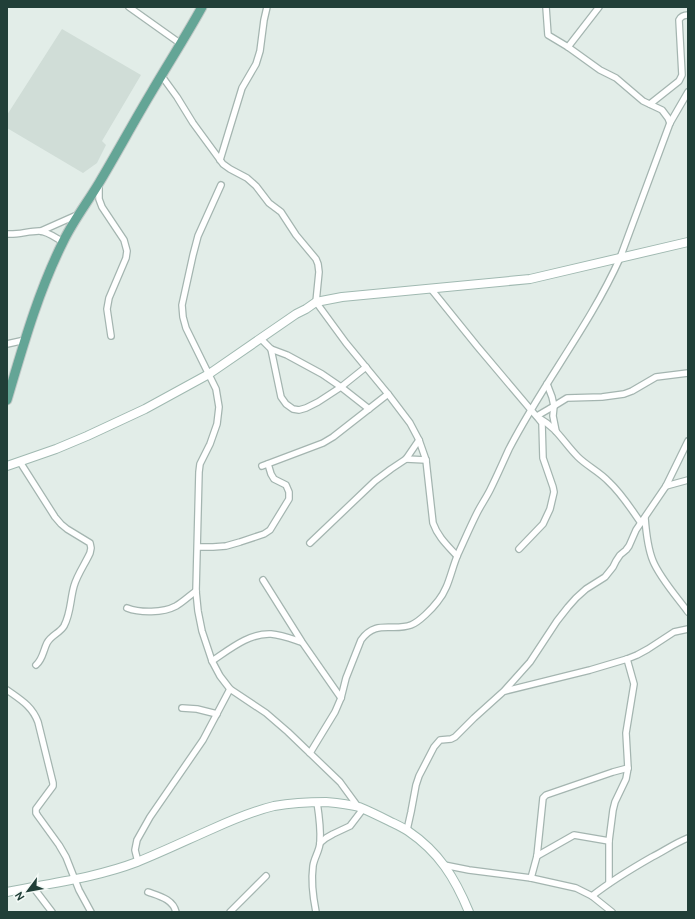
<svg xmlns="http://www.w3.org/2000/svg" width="695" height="919" viewBox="0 0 695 919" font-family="Overpass,sans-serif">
	<rect width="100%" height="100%" fill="#e2ede8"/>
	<path fill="#d0ddd7" d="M62,29L141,75L102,141L106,145L97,163L83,173L7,128V115Z"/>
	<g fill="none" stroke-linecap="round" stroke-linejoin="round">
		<g stroke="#a4b5b0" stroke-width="8">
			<g id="street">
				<path d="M129,7L181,44"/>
				<path d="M546,7L548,35L568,47L600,70L616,78L643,101L662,110L668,118L670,123"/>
				<path d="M568,47L599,7"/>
				<path d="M161,75L177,97L193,123L223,164L230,169L247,178L256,186L269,203L281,212L296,235L316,259L318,264L319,272L316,302L346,343L388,394L410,423L419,440L426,460L433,523C438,537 447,545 457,556"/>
				<path d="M650,104L679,81L682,75L679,20C681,16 684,15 688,15"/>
				<path d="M220,160L242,88L256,64L260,51L264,20L267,7"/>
				<path d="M221,185L198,236L193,255L182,305L183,317L186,328L216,389L219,407L217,424L210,444L200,464L199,472L196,591L198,611L202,631L212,661L220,676L230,689L266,713L288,732L340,782L359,808"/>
				<path d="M99,186V199L102,207L124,240L127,251L126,258L109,298L107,309L111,336"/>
				<path d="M41,231L77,215"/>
				<path d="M7,234C18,235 28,231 39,231C47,231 56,238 63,242"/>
				<path d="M431,289L477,346L531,410L538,418L542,423L543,458L553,487L554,492L550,509L543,524L519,549"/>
				<path d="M261,339L271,349L287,355L322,374L341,387L369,409"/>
				<path d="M7,344L25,340"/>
				<path d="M271,349L281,397L286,404L293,409L299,410L306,408L318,402L341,387L366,367"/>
				<path d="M547,384L552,397L554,406L567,398L602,397L624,394L632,391L656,377L688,373"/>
				<path d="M554,406L553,416L556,431"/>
				<path d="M537,416L554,406"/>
				<path d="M539,418C557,428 564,443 578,457C587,466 600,472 609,482C622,494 631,509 641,523"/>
				<path d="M406,459L426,460"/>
				<path d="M20,462L55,517L61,524L67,529L90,543L91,548L90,553C85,564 77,575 74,586C70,600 71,613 64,626C60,633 51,635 47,643C43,651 43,659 36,665"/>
				<path d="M262,466L323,443L333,437L388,394"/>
				<path d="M666,486L688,480"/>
				<path d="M645,518C646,531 648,549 653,561C660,578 677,597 688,612"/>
				<path d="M310,543L375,481L391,469L406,459L419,440"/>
				<path d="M198,547H213L226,546L240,542L264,534L270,530L289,499V492L286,485L274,479L271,474L268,464"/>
				<path d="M263,580L302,642L341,698"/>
				<path d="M127,608C140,613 163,613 176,606C183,602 189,596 196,591"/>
				<path d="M212,661C230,649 249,633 271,634C282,635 292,639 301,642"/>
				<path d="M7,690C21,700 32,706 38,722L53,783V786L36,809V813L38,816L59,845L66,857L79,890L91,912"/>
				<path d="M505,691L590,670L627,659L637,655L648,649L674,632L688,629"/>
				<path d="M182,708L197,709L217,714"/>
				<path d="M310,753L335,712L341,698L346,678L361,640C376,619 392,632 411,625C419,622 432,609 438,601C449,588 451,570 458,554C464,541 470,527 477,513C481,505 486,498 490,490C497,476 503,462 509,449C543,383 590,325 620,258L670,123L688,92"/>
				<path d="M407,830L411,812L416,785L419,776L434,747L440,740L451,739L455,737L474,718L504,691L530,662L557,621L568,607L576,598L586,589L605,577L613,567L616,561L620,555L626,550L629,546L636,530L666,486L688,441"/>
				<path d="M320,843L326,838L333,834L350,826L363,809"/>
				<path d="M537,856L574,835L609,841"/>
				<path d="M138,862L135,850L137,840L150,817L203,740L230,689"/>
				<path d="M444,865L469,870L531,878L576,888L592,896L612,912"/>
				<path d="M531,878L537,856L543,798L546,795L613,772L628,768"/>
				<path d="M609,883V841L613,810L615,802L626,779L628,768L626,733L634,684L627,659"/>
				<path d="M33,887L52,912"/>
				<path d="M148,892C159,896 173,899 176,912"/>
				<path d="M592,896C611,881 631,869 652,857C664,851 675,843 688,838"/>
				<path d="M230,912L266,876"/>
				<path d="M316,912C313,897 311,881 313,866C314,858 320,850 320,842C321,829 319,815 317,802"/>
			</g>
		</g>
		<g stroke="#a0b9b1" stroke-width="10">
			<g id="secondary">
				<path d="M7,466L56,449L87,436L145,409L209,374L296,314L306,309L316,302L342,297L530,279L688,242"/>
				<path d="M7,892C50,883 95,878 137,862C162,852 187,840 212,829C232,820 253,811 274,806C291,803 309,802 326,802C337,803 348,804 359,807C369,811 379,816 389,821C395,824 402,827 408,831C439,852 455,878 469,912"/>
			</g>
		</g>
		<g stroke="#c1c9c7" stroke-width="11">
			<path id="primary" d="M7,400C23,346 38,292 63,242C73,221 87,203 99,183C117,153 133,123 151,93C168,64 186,36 202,7"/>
		</g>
		<use href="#street" stroke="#fff" stroke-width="5.5"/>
		<use href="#secondary" stroke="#fff" stroke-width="8"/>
		<use href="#primary" stroke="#64a596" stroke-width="9"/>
	</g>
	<rect width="695" height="919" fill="none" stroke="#213f38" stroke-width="16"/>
	<g transform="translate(28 891) rotate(238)" stroke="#f3f9f6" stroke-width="3" paint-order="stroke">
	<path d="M0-3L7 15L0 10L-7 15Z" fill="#213f38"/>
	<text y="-6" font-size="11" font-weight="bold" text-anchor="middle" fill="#213f38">N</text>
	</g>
</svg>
